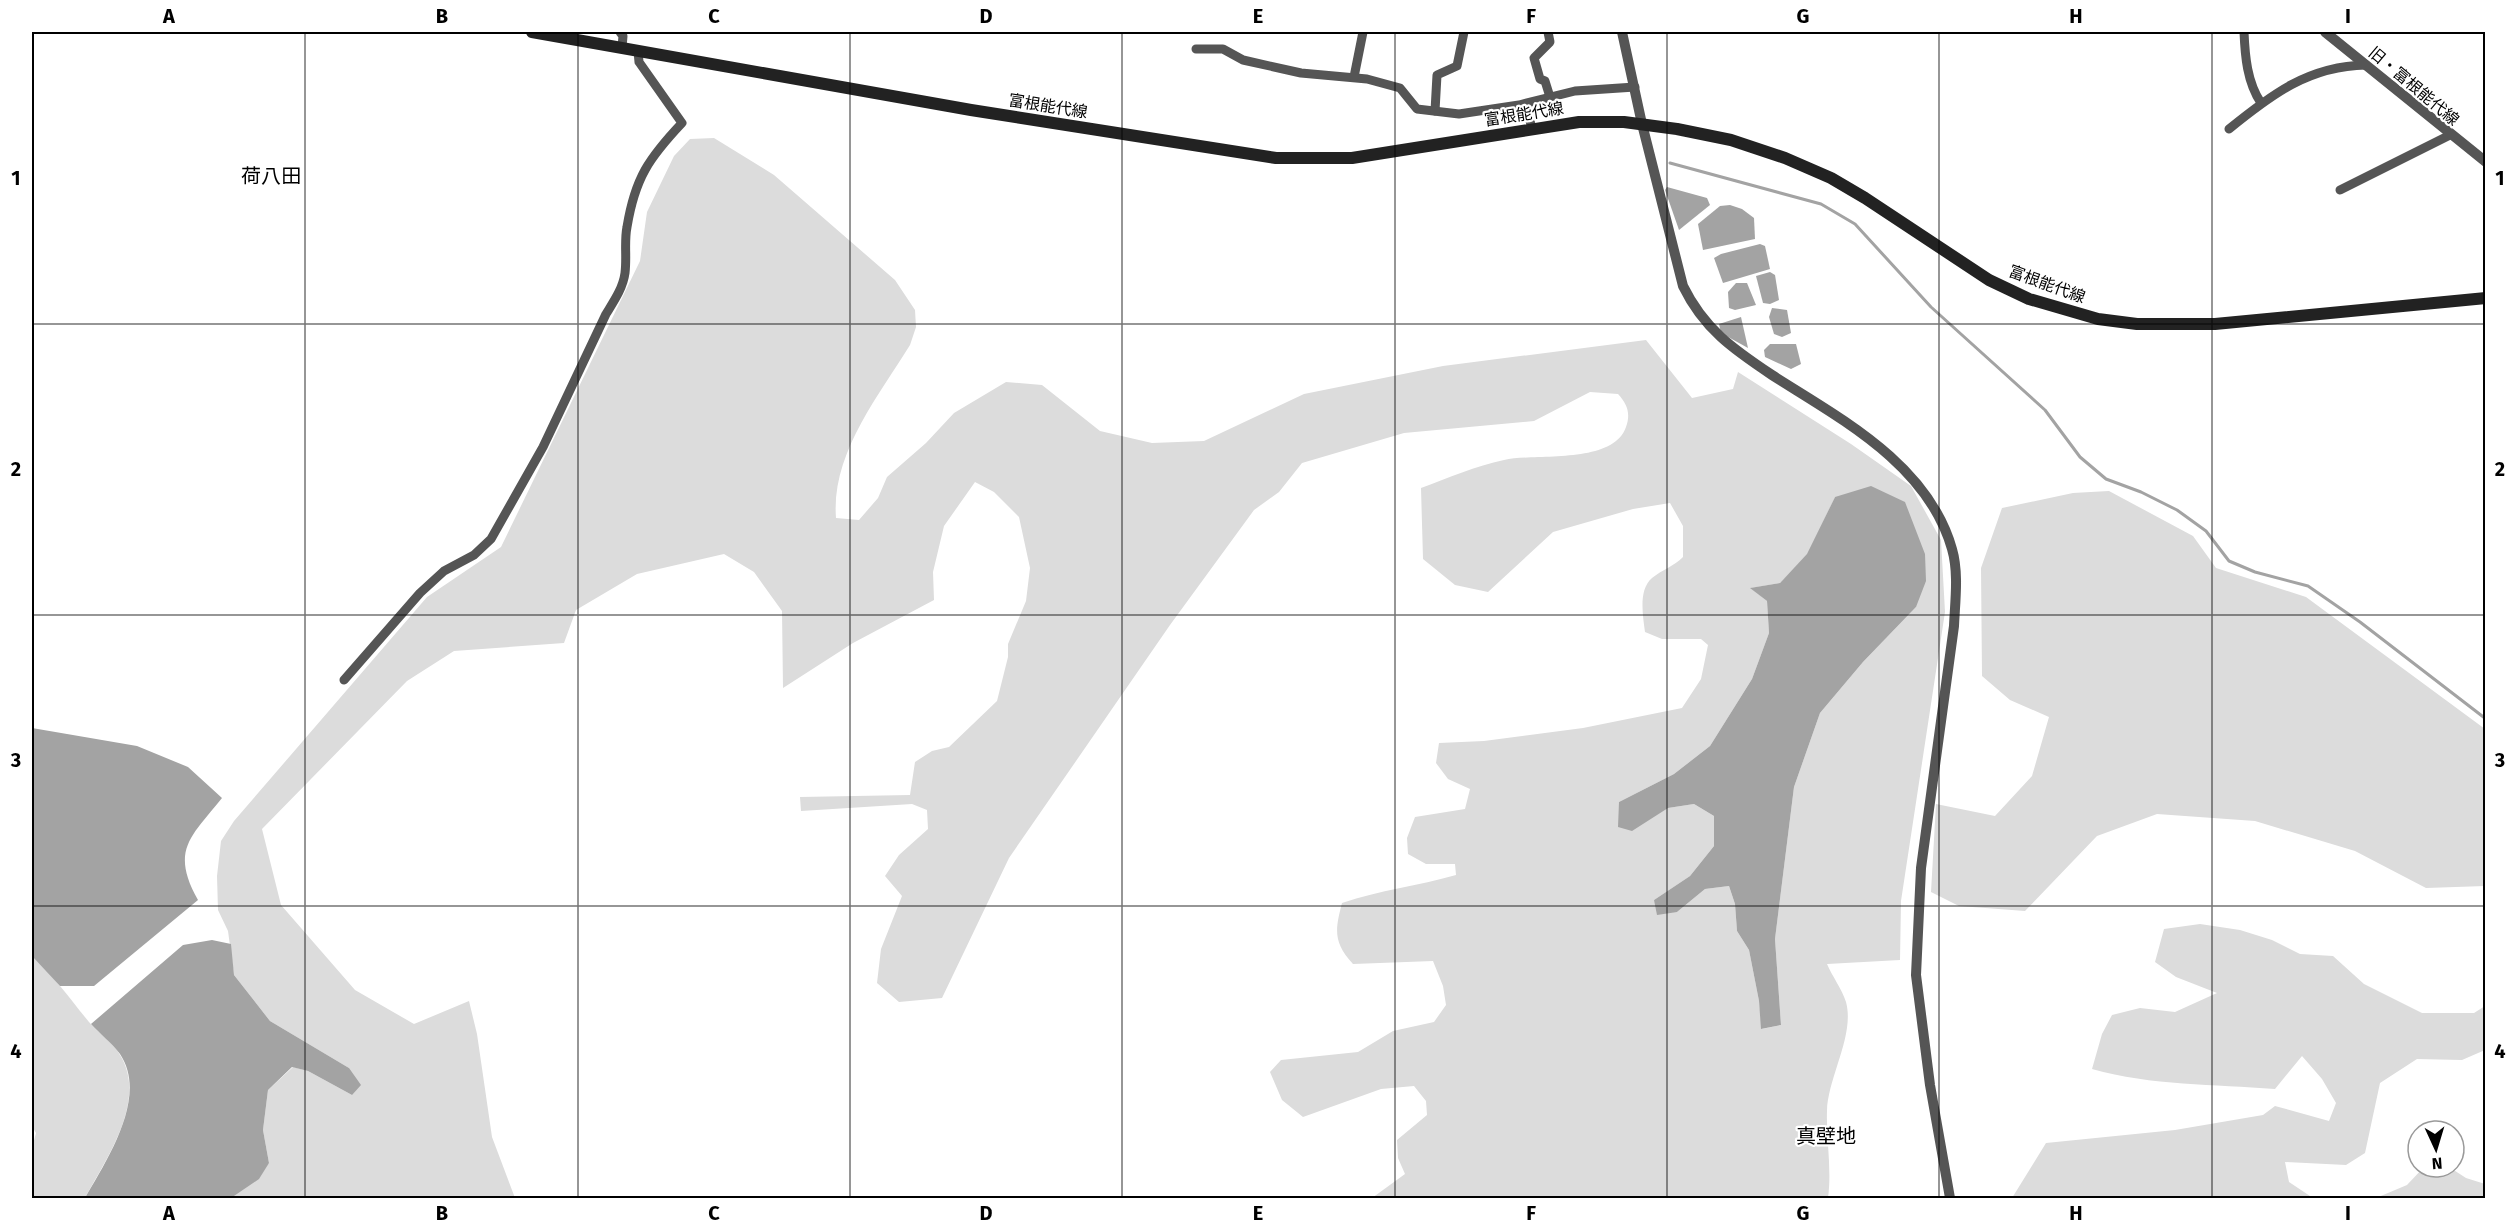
<svg xmlns="http://www.w3.org/2000/svg" width="2517" height="1230" viewBox="0 0 2517 1230" font-family="'Fira Sans','Noto Sans JP',sans-serif">
	<rect width="100%" height="100%" fill="#fff"/>
	<g fill="#dcdcdc" fill-rule="evenodd">
		<path d="M714,138L774,175L895,280L915,310L916,327L910,345C878,397 831,454 836,518L859,520L878,498L887,477L926,443L954,413L1006,382L1042,385L1100,431L1152,443L1204,441L1304,394L1443,366L1646,340L1692,398L1733,389L1738,372L1851,444L1911,486L1941,540L1945,612L1901,901L1900,960L1827,964C1832,976 1842,989 1846,1002C1855,1035 1828,1077 1827,1111C1826,1140 1832,1169 1828,1198H1372L1405,1174L1398,1158L1397,1140L1427,1115L1426,1101L1414,1086L1381,1089L1303,1117L1282,1100L1270,1072L1281,1060L1358,1052L1393,1031L1434,1022L1446,1005L1443,986L1433,961L1353,964C1333,942 1335,930 1342,903C1380,890 1418,886 1456,875L1455,864H1426L1408,854L1407,838L1415,817L1465,809L1470,789L1448,779L1436,763L1439,743L1484,741L1583,728L1682,708L1701,679L1708,645L1701,639H1662L1645,632C1643,616 1638,590 1652,578C1662,570 1674,566 1683,557V526L1670,503L1633,509L1553,532L1488,592L1455,585L1423,559L1421,488C1448,478 1476,466 1504,460C1535,453 1613,465 1626,427C1631,413 1627,404 1618,394L1590,392L1534,421L1404,433L1302,463L1279,492L1254,510L1170,625L1009,858L942,998L899,1002L877,983L881,949L902,896L885,876L899,855L928,829L927,810L912,804L801,811L800,797L910,795L915,762L932,751L949,747L997,701L1008,657V644L1026,601L1030,568L1019,517L994,492L975,482L944,526L933,572L934,600L853,643L783,688L782,611L754,572L724,554L637,574L576,610L564,643L454,651L407,681L262,829L281,905L355,990L414,1024L469,1001L477,1034L492,1137L515,1198H231L269,1163L263,1130L268,1090L293,1067L308,1071L352,1095L349,1068L270,1021L234,975L228,931L218,910L217,876L221,841L234,821L427,597L501,547L640,261L647,212L674,156L690,139ZM1835,497L1916,607L1863,662L1820,713L1794,787L1775,939L1781,1025L1762,1029L1759,1001L1749,950L1737,931L1735,904L1729,886L1705,889L1677,912L1654,900L1690,876L1714,846V816L1694,804L1668,808L1619,802L1674,774L1710,746L1752,679L1769,633L1767,601L1751,588L1780,583L1808,554Z"/>
		<path d="M2109,491L2193,536L2216,568L2306,597L2485,729V886L2426,888L2355,851L2255,821L2157,814L2097,836L2025,911L1959,906L1931,892L1936,804L1995,816L2032,776L2049,717L2010,700L1982,676L1981,568L2002,508L2073,493Z"/>
		<path d="M2200,924L2240,930L2272,940L2300,954L2333,956L2364,984L2422,1013H2474L2485,1006V1050L2462,1060L2417,1059L2380,1083L2365,1153L2346,1165L2285,1162L2289,1182L2313,1198H2012L2046,1143L2175,1130L2263,1115L2275,1106L2329,1121L2336,1103L2322,1079L2302,1056L2275,1089C2214,1084 2152,1086 2092,1069L2102,1034L2112,1015L2140,1008L2175,1012L2217,993L2176,977L2155,962L2164,929Z"/>
		<path d="M32,956C54,976 70,999 89,1022C98,1033 113,1042 120,1055C148,1100 106,1159 85,1198H32V1148L36,1133L32,1126Z"/>
		<path d="M2424,1167H2449L2466,1178L2485,1184V1198H2376L2407,1185Z"/>
	</g>
	<g fill="#a3a3a3">
		<path d="M1667,187L1707,198L1710,205L1679,230L1665,190Z"/>
		<path d="M1730,205L1742,209L1754,218L1755,239L1703,250L1698,224L1720,206Z"/>
		<path d="M1760,244L1765,246L1770,269L1723,283L1714,258L1721,254Z"/>
		<path d="M1770,272L1775,275L1779,300L1770,304L1763,303L1756,276Z"/>
		<path d="M1736,283H1747L1756,305L1735,310L1729,308L1728,292Z"/>
		<path d="M1772,308L1787,310L1791,333L1782,337L1774,334L1769,317Z"/>
		<path d="M1741,317L1748,348L1721,333L1719,324Z"/>
		<path d="M1770,344H1796L1801,364L1791,369L1765,357L1764,350Z"/>
		<path d="M1871,486L1905,502L1925,554L1926,581L1916,607L1863,662L1820,713L1794,787L1775,939L1781,1025L1761,1029L1759,1001L1749,950L1737,931L1735,904L1729,886L1705,889L1677,912L1657,915L1654,900L1690,876L1714,846V816L1694,804L1668,808L1632,831L1618,827L1619,802L1674,774L1710,746L1752,679L1769,633L1767,601L1750,588L1780,583L1807,554L1835,497Z"/>
		<path d="M32,728L137,746L188,767L222,798C191,837 170,850 198,900L94,986H60L32,956Z"/>
		<path d="M212,940L231,944L234,975L270,1021L349,1068L361,1085L352,1095L308,1071L292,1067L268,1090L263,1130L269,1163L259,1179L231,1198H85C106,1161 149,1097 120,1054C112,1043 100,1034 91,1024L183,945Z"/>
	</g>
	<g fill="none" stroke-linecap="round" stroke-linejoin="round">
		<path stroke="#a3a3a3" stroke-width="3" d="M1670,163L1821,204L1855,224L1931,307L2045,410L2080,457L2106,479L2141,492L2177,510L2206,531L2229,561L2255,572L2308,586L2360,622L2486,719"/>
		<g stroke="#555" stroke-width="9">
			<path d="M620,32L623,36L622,47"/>
			<path d="M1548,32L1550,42L1534,58L1540,79L1545,81L1550,97"/>
			<path d="M2244,32C2245,56 2247,82 2261,103"/>
			<path d="M1196,49H1223L1243,60L1301,73L1367,79L1400,88L1417,109L1459,114L1519,105L1575,91L1635,87"/>
			<path d="M1354,77L1363,32"/>
			<path d="M1526,104L1532,129"/>
			<path d="M1435,111L1437,75L1457,66L1464,32"/>
			<path d="M2229,129C2272,94 2309,66 2366,65"/>
			<path d="M2340,190L2450,135"/>
			<path d="M344,680L420,593L444,571L474,555L491,539L543,447L606,314C614,301 623,288 625,273C627,257 624,242 627,227C635,178 649,158 682,123L639,62L638,51"/>
		</g>
		<g stroke="#555" stroke-width="10">
			<path d="M1622,32L1642,124L1683,286C1704,329 1733,349 1772,375C1841,419 1928,464 1952,549C1959,573 1955,602 1954,626L1921,868L1916,975L1930,1085L1950,1198"/>
			<path d="M2325,32L2486,162"/>
		</g>
		<path stroke="#222" stroke-width="12" d="M532,32L971,110L1276,158H1352L1579,122H1624L1677,129L1731,140L1785,158L1831,178L1865,198L1989,280L2029,299L2098,319L2137,324H2215L2486,298"/>
	</g>
	<path fill="none" stroke="#000" stroke-width="1.5" stroke-opacity="0.55" d="M305,32V1198M578,32V1198M850,32V1198M1122,32V1198M1395,32V1198M1667,32V1198M1939,32V1198M2212,32V1198M32,324H2486M32,615H2486M32,906H2486"/>
	<g text-anchor="middle" dominant-baseline="central" stroke-width="4.5" stroke-linejoin="round" paint-order="stroke">
		<g font-size="16" fill="#000" stroke="#fff">
			<text transform="translate(2414 86) rotate(40)">旧・富根能代線</text>
			<text transform="translate(1048 106) rotate(9)">富根能代線</text>
			<text transform="translate(1524 114) rotate(-9)">富根能代線</text>
			<text transform="translate(2047 284) rotate(20)">富根能代線</text>
		</g>
		<g font-size="20" fill="#000" stroke="#fff">
			<text x="271" y="176">荷八田</text>
			<text x="1826" y="1136">真壁地</text>
		</g>
	</g>
	<rect width="2517" height="1230" fill="none" stroke="#ffffff" stroke-width="66"/>
	<g transform="translate(2436 1149) rotate(176)"><circle r="28" fill="#ffffff" stroke="#999999" stroke-width="1.5"/>
	<path d="M0-4.5L10 22L0 15L-10 22Z" fill="#000000"/>
	<text y="-9" font-size="16" font-weight="bold" text-anchor="middle" fill="#000000">N</text>
	</g>
	<rect x="33" y="33" width="2451" height="1164" fill="none" stroke="#000" stroke-width="2"/>
	<g font-size="20" text-anchor="middle" font-weight="bold" fill="#000">
		<text x="169" y="23">A</text>
		<text x="442" y="23">B</text>
		<text x="714" y="23">C</text>
		<text x="986" y="23">D</text>
		<text x="1258" y="23">E</text>
		<text x="1531" y="23">F</text>
		<text x="1803" y="23">G</text>
		<text x="2076" y="23">H</text>
		<text x="2348" y="23">I</text>
		<text x="16" y="185">1</text>
		<text x="2500" y="185">1</text>
		<text x="16" y="476">2</text>
		<text x="2500" y="476">2</text>
		<text x="16" y="767">3</text>
		<text x="2500" y="767">3</text>
		<text x="16" y="1058">4</text>
		<text x="2500" y="1058">4</text>
		<text x="169" y="1220">A</text>
		<text x="442" y="1220">B</text>
		<text x="714" y="1220">C</text>
		<text x="986" y="1220">D</text>
		<text x="1258" y="1220">E</text>
		<text x="1531" y="1220">F</text>
		<text x="1803" y="1220">G</text>
		<text x="2076" y="1220">H</text>
		<text x="2348" y="1220">I</text>
	</g>
</svg>
